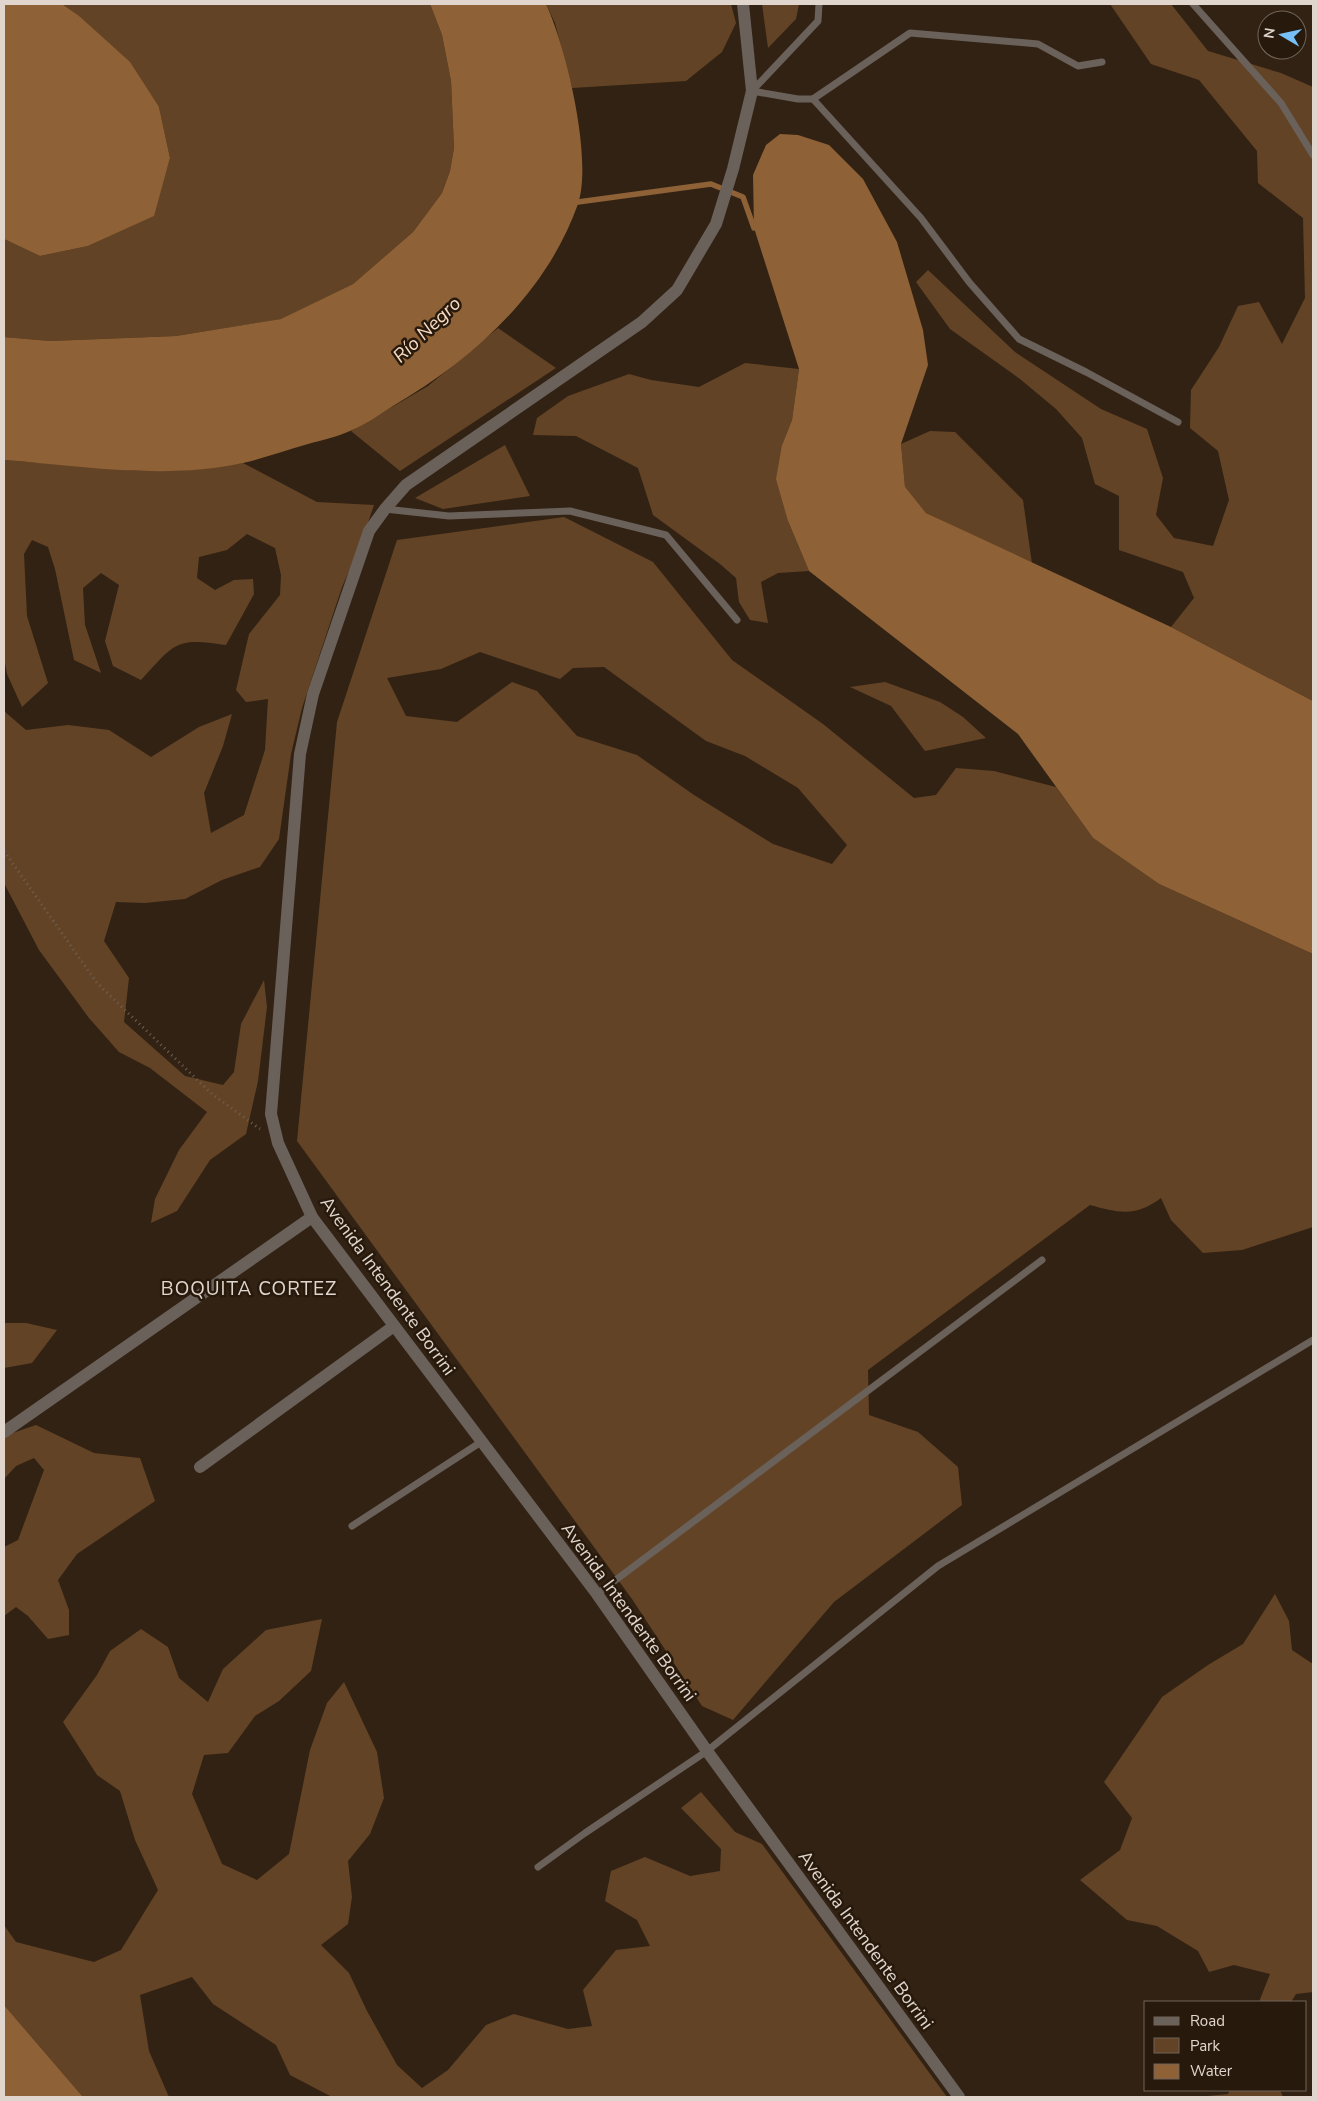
<svg xmlns="http://www.w3.org/2000/svg" width="1317" height="2101" viewBox="0 0 1317 2101" font-family="'Nunito Sans',sans-serif">
	<rect width="100%" height="100%" fill="#322214"/>
	<g fill="#634325" fill-rule="evenodd">
		<path d="M62,4H430L442,35L451,81L454,148L450,171L442,193L413,232L353,284L282,319L176,336L50,341L4,337V239L40,256L88,246L153,216L170,158L159,107L78,15Z"/>
		<path d="M546,4H731L736,23L722,52L686,81L572,88L555,23Z"/>
		<path d="M762,4H799L796,19L768,48Z"/>
		<path d="M1110,4H1171L1208,51L1281,73L1313,87V701L1171,627L1194,598L1183,572L1119,550V496L1095,484L1082,438L1056,409L1020,379L950,329L916,282L928,270L1015,352L1101,409L1147,429L1163,478L1156,515L1174,538L1213,546L1229,500L1218,451L1190,428L1191,390L1219,347L1238,306L1259,302L1282,344L1305,298L1303,218L1258,183L1257,151L1199,80L1151,64Z"/>
		<path d="M498,328L556,368L400,471L351,431L428,386Z"/>
		<path d="M745,363L799,369L792,420L782,445L788,521L809,571L778,573L761,582L768,623L750,620L739,602L736,578L720,564L653,515L638,468L576,436L533,435L537,418L568,396L629,374L651,380L699,387Z"/>
		<path d="M930,431L955,432L1023,500L1032,564L926,513L905,488L901,444Z"/>
		<path d="M505,445L530,496L443,509L415,498Z"/>
		<path d="M4,460L139,471H177L243,463L317,502L374,505L359,549L342,587L302,708L291,754L279,839L260,867L222,880L185,899L145,903L116,902L104,941L129,978L124,1022L185,1076L223,1085L234,1072L241,1024L264,980L267,1007L258,1081L246,1134L210,1160L177,1211L151,1223L155,1199L179,1150L207,1112L150,1068L119,1052L89,1018L39,950L4,883V711L26,730L68,725L109,730L151,757L199,727L232,714L223,746L204,793L211,833L244,815L265,750L268,699L246,702L236,690L249,634L280,595L281,575L275,548L247,534L227,550L199,557L197,578L215,590L234,580L253,579L254,594L226,645C175,637 175,643 141,680L113,666L105,641L119,585L101,573L83,588L85,625L101,673L74,660L55,569L48,547L32,540L24,554L27,616L48,683L22,707L7,674L4,658Z"/>
		<path d="M564,517L653,562L732,660L823,724L914,798L936,795L956,768L994,771L1056,787L1093,838L1159,884L1313,954V1227L1242,1250L1203,1253L1171,1220L1161,1198C1136,1217 1119,1213 1090,1205L868,1370L869,1415L918,1432L958,1467L962,1505L834,1602L733,1720L702,1706L632,1599L297,1141L337,722L397,540ZM480,652L560,679L573,668L604,667L706,741L745,756L798,788L847,845L832,864L773,844L694,795L637,755L577,736L537,691L512,682L457,722L406,716L387,678L441,669Z"/>
		<path d="M885,682L940,702L963,717L986,738L925,751L891,706L850,687Z"/>
		<path d="M4,1323H26L57,1330L32,1363L4,1368Z"/>
		<path d="M36,1425L94,1453L140,1458L155,1501L77,1554L58,1580L69,1610V1635L48,1639L28,1616L16,1607L4,1616V1547L18,1540L44,1470L34,1458L16,1466L4,1479V1436Z"/>
		<path d="M1275,1594L1289,1621L1292,1650L1313,1664V1992L1296,1994L1291,2002H1259L1270,1974L1234,1965L1209,1972L1198,1951L1157,1926L1127,1920L1080,1880L1120,1850L1132,1818L1104,1782L1162,1697L1208,1665L1243,1644Z"/>
		<path d="M322,1619L311,1671L279,1701L255,1716L228,1753L204,1755L192,1794L222,1864L257,1880L289,1854L310,1750L327,1703L344,1682L377,1752L384,1798L370,1834L348,1861L352,1897L348,1924L321,1945L349,1973L367,2011L397,2065L422,2088L448,2070L486,2025L514,2014L568,2029L592,2026L583,1990L616,1950L650,1946L637,1920L605,1901L611,1871L645,1857L690,1876L720,1871L721,1849L681,1808L701,1792L735,1832L762,1844L947,2097H332L290,2075L276,2045L213,2004L192,1977L140,1995L149,2051L169,2097H83L4,2005V1925L16,1942L94,1962L121,1950L158,1890L135,1840L120,1791L97,1775L63,1722L97,1675L110,1651L141,1629L168,1647L179,1678L208,1702L223,1669L266,1630Z"/>
		<path d="M1230,2090H1280L1283,2097H1197L1228,2094Z"/>
	</g>
	<g fill="#8e6136">
		<path d="M4,4H62L78,15L130,62L159,107L170,158L154,216L88,246L40,256L4,239Z"/>
		<path d="M430,4H546C566,47 593,158 578,204C546,294 473,359 393,406C379,415 365,425 350,431C337,437 322,440 308,444C286,450 265,458 243,463C165,480 83,466 4,460V337L50,341L176,336L281,319L353,284L413,232L442,193L450,171L454,148L451,81L442,35Z"/>
		<path d="M780,134L798,135L829,145L863,179L897,242L923,330L928,365L901,444L905,487L926,513L1171,627L1313,701V954L1159,884L1093,838L1018,734L809,571L788,521L776,479L782,445L792,420L799,369L754,228L753,175L766,145Z"/>
		<path d="M4,2005L83,2097H4Z"/>
	</g>
	<g fill="none" stroke-linecap="round" stroke-linejoin="round">
		<path stroke="#8e6136" stroke-width="5.5" d="M578,202L711,184L743,197L754,228"/>
		<path stroke="#6f6155" stroke-width="3" stroke-dasharray="1 4" stroke-linecap="butt" d="M4,851L97,983L212,1094L260,1129"/>
		<g stroke="#6a615b" stroke-width="7">
			<path d="M819,4L818,21L752,91L798,99H813L921,218L969,282L1019,339L1086,372L1178,422"/>
			<path d="M1193,4L1281,103L1313,155"/>
			<path d="M813,99L910,33L1038,44L1078,66L1102,62"/>
			<path d="M385,509L449,516L570,511L666,535L737,620"/>
			<path d="M352,1526L481,1442"/>
			<path d="M597,1594L1042,1260"/>
			<path d="M538,1867L585,1833L707,1751L938,1566L1313,1340"/>
		</g>
		<g stroke="#6a615b" stroke-width="12">
			<path d="M743,4L752,91L733,169L716,224L677,290L642,322L406,485L385,509L369,531L313,694L300,754L271,1114L278,1143L312,1217L597,1594L707,1751L959,2097"/>
			<path d="M4,1432L312,1217"/>
			<path d="M200,1467L394,1326"/>
		</g>
	</g>
	<g text-anchor="middle" dominant-baseline="central" stroke-width="5" stroke-linejoin="round" paint-order="stroke">
		<g font-size="18" fill="#e0d6cd" stroke="#27190b">
			<text transform="translate(388 1286) rotate(54)">Avenida Intendente Borrini</text>
			<text transform="translate(629 1612) rotate(54)">Avenida Intendente Borrini</text>
			<text transform="translate(866 1940) rotate(54)">Avenida Intendente Borrini</text>
		</g>
		<g font-size="19" font-style="italic" fill="#f8dbc3" stroke="#27190b">
			<text transform="translate(427 330) rotate(-44)">Río Negro</text>
		</g>
		<g font-size="19" letter-spacing="1" fill="#e0d6cd" stroke="#27190b">
			<text x="249" y="1289">BOQUITA CORTEZ</text>
		</g>
	</g>
	<rect width="1317" height="2101" fill="none" stroke="#e0d6cd" stroke-width="10"/>
	<rect x="1144" y="2001" width="162" height="90" fill="#27190b" stroke="#716559"/>
	<rect x="1154" y="2017" width="25" height="8" fill="#6a615b" stroke="#716559"/>
	<text x="1190" y="2026" font-size="15" fill="#e0d6cd">Road</text>
	<rect x="1154" y="2038" width="25" height="15" fill="#634325" stroke="#716559"/>
	<text x="1190" y="2051" font-size="15" fill="#e0d6cd">Park</text>
	<rect x="1154" y="2064" width="25" height="15" fill="#8e6136" stroke="#716559"/>
	<text x="1190" y="2076" font-size="15" fill="#e0d6cd">Water</text>
	<g transform="translate(1282 35) rotate(279)"><circle r="24" fill="#27190b" stroke="#716559"/>
	<path d="M0-4L9 19L0 12L-9 19Z" fill="#77c0f7"/>
	<text y="-8" font-size="14" font-weight="bold" text-anchor="middle" fill="#e0d6cd">N</text>
	</g>
</svg>
